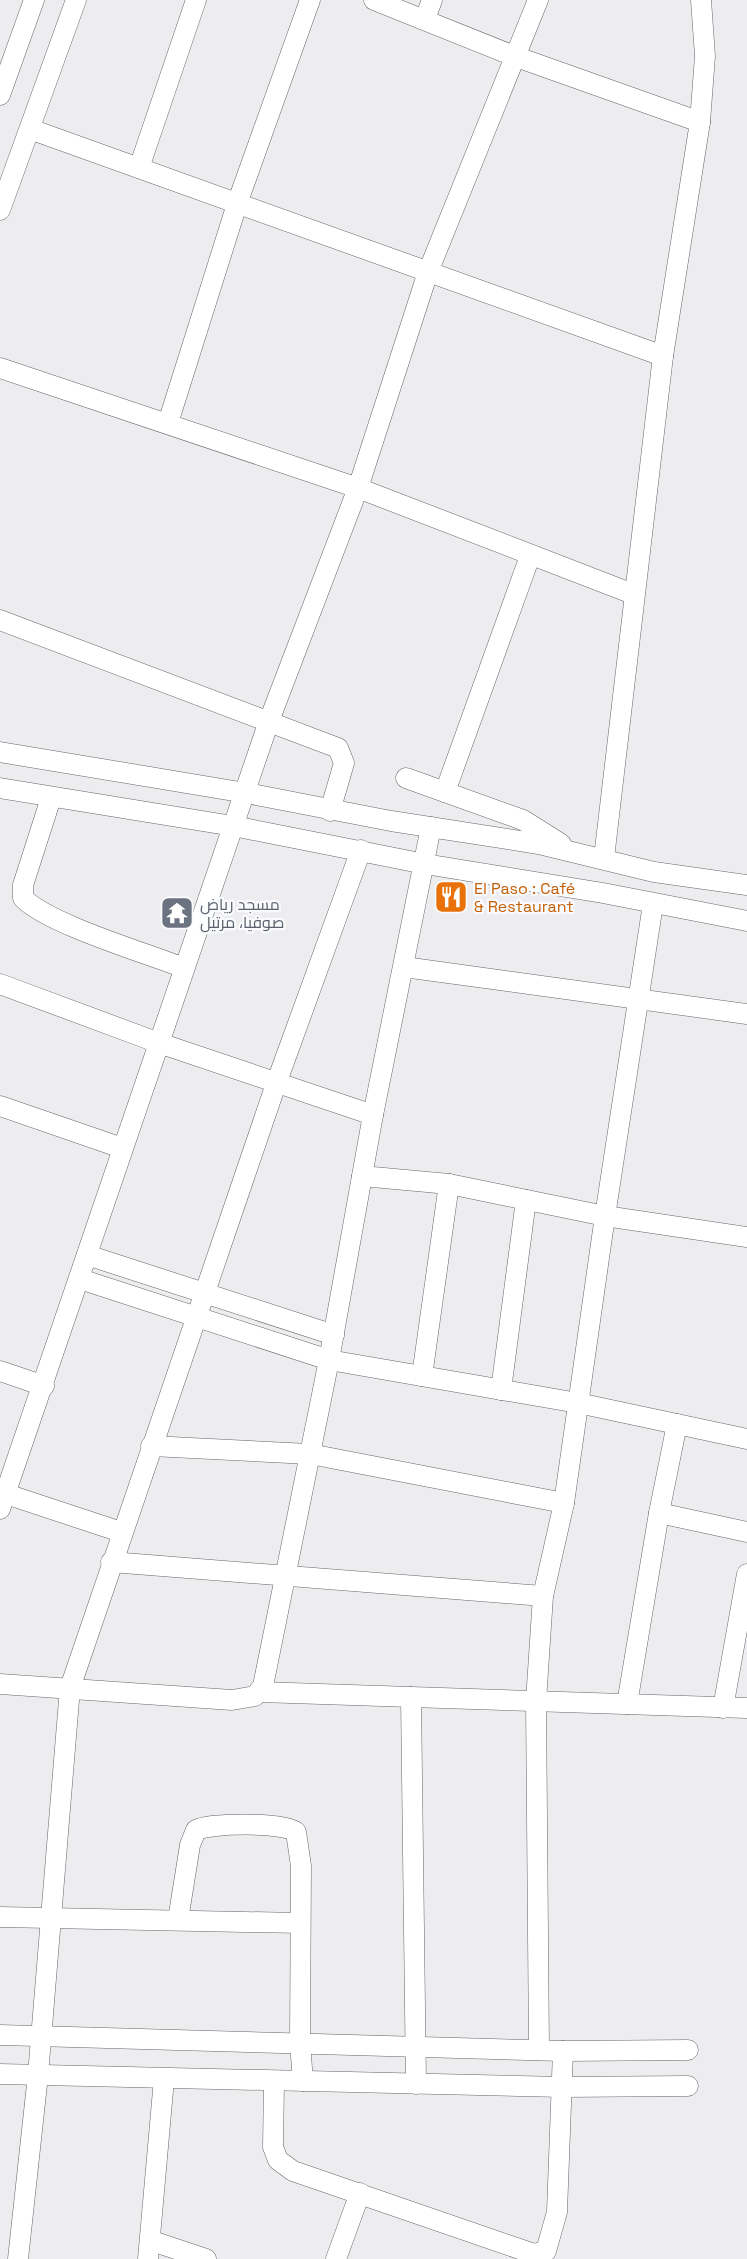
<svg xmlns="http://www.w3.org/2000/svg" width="747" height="2259" viewBox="0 0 747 2259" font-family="'Space Grotesk',Cairo,sans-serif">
	<rect width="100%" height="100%" fill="#ededf0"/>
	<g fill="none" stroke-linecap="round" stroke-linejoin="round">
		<g stroke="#666669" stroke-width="21">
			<g id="street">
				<path d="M374,0L514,56L700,122"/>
				<path d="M425,19L432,0"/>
				<path d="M0,95L34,0"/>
				<path d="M30,129L663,356"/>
				<path d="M139,168L196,0"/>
				<path d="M0,210L76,0"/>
				<path d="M0,368L358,488L633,594"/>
				<path d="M168,423L238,201L310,0"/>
				<path d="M0,620L338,748L344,763L330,811"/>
				<path d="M0,752L246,793L391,821L539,844L654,872L747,885"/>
				<path d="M406,778L523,820L561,844"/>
				<path d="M0,788L233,826L425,864L603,893L747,921"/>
				<path d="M445,792L530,556"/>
				<path d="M51,798L23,885V898C48,924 146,953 184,968"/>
				<path d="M604,858L663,356L700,122L705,56L701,0"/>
				<path d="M404,967L747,1014"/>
				<path d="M0,984L159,1043L373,1115"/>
				<path d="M0,1106L122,1148"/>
				<path d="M362,1176L449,1184L605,1216L747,1237"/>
				<path d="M87,1255L334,1335"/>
				<path d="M80,1279L329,1360L578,1403L747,1439"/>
				<path d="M0,1371L44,1386"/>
				<path d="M422,1376L449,1184"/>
				<path d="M501,1390L526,1200"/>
				<path d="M151,1446L310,1454L564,1503"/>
				<path d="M0,1492L121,1532"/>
				<path d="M0,1509L269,721L358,488L428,272L538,0"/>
				<path d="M659,1513L747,1532"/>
				<path d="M111,1562L543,1596"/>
				<path d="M0,1684L232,1700L255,1696L263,1686L329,1360L373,1115L431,827"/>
				<path d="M260,1692L747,1708"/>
				<path d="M411,1697L416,2084"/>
				<path d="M627,1704L659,1513L677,1424"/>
				<path d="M723,1708L747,1574"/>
				<path d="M0,1917L299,1923"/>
				<path d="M178,1920L190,1845L196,1830C210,1823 285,1822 296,1832L301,1866L300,2043L303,2081"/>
				<path d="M0,2035L563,2051L688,2050"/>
				<path d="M539,2050L536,1701L543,1596L564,1503L605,1216L653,904"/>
				<path d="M0,2074L563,2087L688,2086"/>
				<path d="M274,2081L273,2147L278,2160L293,2171L534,2254L546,2251L557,2212L563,2051"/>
				<path d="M152,2241L206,2259"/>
				<path d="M18,2259L38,2075L70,1688L276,1084L361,850"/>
				<path d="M148,2259L164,2079"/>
				<path d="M336,2259L360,2193"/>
			</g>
		</g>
		<use href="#street" stroke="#fff" stroke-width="20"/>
	</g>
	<defs>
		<g id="restaurant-square" transform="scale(1.725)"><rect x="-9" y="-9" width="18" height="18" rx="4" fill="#e8710a" stroke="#fafbfd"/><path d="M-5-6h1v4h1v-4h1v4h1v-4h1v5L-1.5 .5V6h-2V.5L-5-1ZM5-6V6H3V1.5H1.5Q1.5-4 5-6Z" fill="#fff"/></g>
		<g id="temple-square" transform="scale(1.725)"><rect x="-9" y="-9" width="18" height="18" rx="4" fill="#6b7280" stroke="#fafbfd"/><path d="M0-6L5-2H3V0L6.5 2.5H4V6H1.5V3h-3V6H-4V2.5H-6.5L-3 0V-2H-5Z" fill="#fff"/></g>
	</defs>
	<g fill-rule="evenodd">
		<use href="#restaurant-square" x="451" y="897"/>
		<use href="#temple-square" x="177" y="913"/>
	</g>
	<g text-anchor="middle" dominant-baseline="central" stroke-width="4.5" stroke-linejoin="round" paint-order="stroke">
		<g font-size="16" fill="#c56008" stroke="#fafbfd" text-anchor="start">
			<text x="474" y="888">El Paso : Café<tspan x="474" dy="18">&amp; Restaurant</tspan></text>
		</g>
		<g font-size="16" fill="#5b616d" stroke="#fafbfd" text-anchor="start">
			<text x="200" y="904">مسجد رياض<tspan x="200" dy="18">صوفيا، مرتیل</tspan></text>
		</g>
	</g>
</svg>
